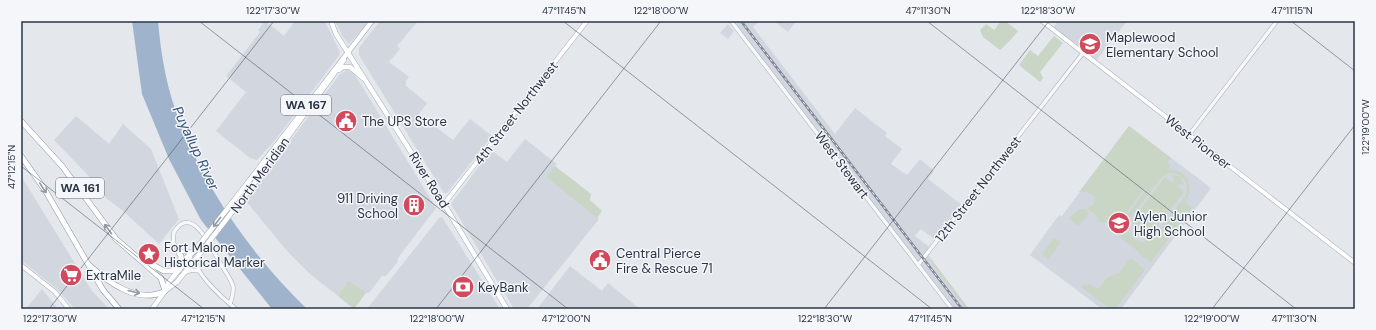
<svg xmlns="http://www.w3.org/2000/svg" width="1376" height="330" viewBox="0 0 1376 330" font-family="'DM Sans',sans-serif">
	<rect width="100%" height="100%" fill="#e4e7ec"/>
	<g fill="#d2d6de">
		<path d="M265,21L284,36L295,21H325L340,52L338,57L276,139L257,160L250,158L216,131L246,92L226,76L260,32L258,30Z"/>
		<path d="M335,21H369L349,44L343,37Z"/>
		<path d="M380,21H418L397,46L400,49L389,62L409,77L406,81V86L427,103L419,114L453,140L470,119L492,136L447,193H444L359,55V48Z"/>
		<path d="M731,21L758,22L753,27L835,134L855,108L887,133L885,136L902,149L891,164L907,175L920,159L934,171L928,179L961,204L934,239L921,229L915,236L929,247L926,252L969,309H952Z"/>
		<path d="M774,21H796L788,32Z"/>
		<path d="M1058,21H1127L1095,62L1052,29Z"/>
		<path d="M728,24L734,31L728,39L720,33Z"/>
		<path d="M347,70L354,73L436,208L398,258L397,263L386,276H382L369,293H364L348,280L338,296L310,274L288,252L246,201L339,75Z"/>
		<path d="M76,116L109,144L123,124L151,149L179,219L159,244L122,210L107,199L86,173L54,140Z"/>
		<path d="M1129,126L1211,188L1121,309H1102L1030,255L1059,215L1062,216Z"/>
		<path d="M525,139L557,164L546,177L599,219L527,309H514L451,204L491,150L507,162Z"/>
		<path d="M21,176L92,291L109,309H75L57,289L21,260Z"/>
		<path d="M442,217L500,309H367L439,218Z"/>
		<path d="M570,266L602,291L608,283L640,309H537Z"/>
		<path d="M42,289L58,309H26Z"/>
	</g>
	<g fill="#c9d6c5" fill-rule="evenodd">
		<path d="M1001,21H1005L1018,31C1012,39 1006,44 1000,50L983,37L980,30L986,24L994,30Z"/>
		<path d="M1054,36L1063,43L1040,72L1043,78L1040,82L1019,65L1030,50L1038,56Z"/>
		<path d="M1129,126L1171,158L1167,163L1171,165L1167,170C1187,168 1196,186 1185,202L1192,208L1151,262L1139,254V252L1119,237V235H1116L1122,228L1120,224L1146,190L1144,189L1141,193L1117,226L1108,219L1106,222H1100L1096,215L1087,209L1093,205L1095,197L1088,192H1079ZM1169,173C1182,172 1190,182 1186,195L1153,238L1144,242L1135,240L1128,231L1130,218L1161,178Z"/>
		<path d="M555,166L591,194L590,200L602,211L597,218L546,177Z"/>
		<path d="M1173,175L1182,177L1181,179L1184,184L1176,185L1184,192L1150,235L1139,227L1141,236L1133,234L1138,227L1131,221L1165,177L1174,184Z"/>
		<path d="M1079,209H1086L1089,214L1078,226L1069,218Z"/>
		<path d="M1054,238L1061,242L1048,260L1042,254Z"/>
		<path d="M930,258L969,309H966L933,265Z"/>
		<path d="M1130,259H1132L1145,270L1115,309H1110L1081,287L1084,284L1087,286L1089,284L1098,289L1108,277L1119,273Z"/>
		<path d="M348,280L366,293L354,309L338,296Z"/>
	</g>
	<path fill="#9fb4cc" d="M132,21H158C161,56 167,91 181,125C208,193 254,258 307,309H272L201,220L169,159L142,94Z"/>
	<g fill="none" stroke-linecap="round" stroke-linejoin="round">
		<g stroke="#a9aeb7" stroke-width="4.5">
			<g id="tertiary">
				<path d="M731,21L952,309"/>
				<path d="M1189,135L1277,21"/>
				<path d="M191,252L180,251L173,243L174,232C192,203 212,249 219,261C224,270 230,277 233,286C234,292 232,298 230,304"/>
				<path d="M197,259C192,272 226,301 236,309"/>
				<path d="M918,265L1083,53"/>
				<path d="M186,272L192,270L199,271"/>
			</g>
		</g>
		<g stroke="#a9aeb7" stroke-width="5">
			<g id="secondary">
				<path d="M1042,21L1355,263"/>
				<path d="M444,204L587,21"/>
				<path d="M21,265L55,292L69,309"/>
			</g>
		</g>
		<g stroke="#a3abb8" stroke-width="5.5">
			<g id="primary">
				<path d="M331,21L336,34L444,204L507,309"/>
				<path d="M339,70L343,67H350L363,78"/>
				<path d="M249,181L372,21"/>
				<path d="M250,189L344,60"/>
				<path d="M165,291L177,282L201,252"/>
				<path d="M152,309L165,291L168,283L190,257"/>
			</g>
		</g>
		<g stroke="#8b94a3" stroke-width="6">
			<g id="motorway">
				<path d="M21,121L62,166L116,239L161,278L165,291C138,305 108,282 89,265"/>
				<path d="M21,156L45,190L103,290L119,309"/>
				<path d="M177,249L181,256L180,265"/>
				<path d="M149,263L164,271H172L194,251"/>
			</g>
		</g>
		<use href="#tertiary" stroke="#f7f8fa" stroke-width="3.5"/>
		<use href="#secondary" stroke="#fff" stroke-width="4"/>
		<use href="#primary" stroke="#fff" stroke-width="4.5"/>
		<use href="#motorway" stroke="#fff" stroke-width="5"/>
		<g stroke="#7d8696" stroke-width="2.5">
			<path id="rail" d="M741,21L962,309"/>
		</g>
		<use href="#rail" stroke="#f4f6f9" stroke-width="1" stroke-dasharray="3" stroke-linecap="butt"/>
		<g stroke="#a3abb8" stroke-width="5.5" stroke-linecap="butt">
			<g id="primary-bridge">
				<path d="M196,249L249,181"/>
				<path d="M201,252L250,189"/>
			</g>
		</g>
		<use href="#primary-bridge" stroke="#fff" stroke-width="4.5"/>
	</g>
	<defs><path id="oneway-shaft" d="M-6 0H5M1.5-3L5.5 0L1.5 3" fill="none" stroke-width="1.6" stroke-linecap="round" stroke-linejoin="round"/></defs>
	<g stroke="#959aa2">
		<use href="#oneway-shaft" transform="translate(43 188) rotate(57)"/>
		<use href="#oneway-shaft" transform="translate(217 222) rotate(128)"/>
		<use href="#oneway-shaft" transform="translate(108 229) rotate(-127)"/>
		<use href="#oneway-shaft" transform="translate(134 292) rotate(14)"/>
	</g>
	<path fill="none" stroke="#2b3445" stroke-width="1" stroke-opacity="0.45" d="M199,21L568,309M563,21L932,309M927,21L1296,309M1291,21L1355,71M21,166L204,309M49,309L274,21M436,309L661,21M824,309L1049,21M1212,309L1355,125"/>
	<defs>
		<g id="school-disc" transform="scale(1.15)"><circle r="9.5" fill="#d1495b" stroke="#f4f6f9"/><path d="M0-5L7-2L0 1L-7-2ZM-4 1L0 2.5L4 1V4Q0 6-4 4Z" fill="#fff"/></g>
		<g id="civic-disc" transform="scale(1.15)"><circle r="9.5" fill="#d1495b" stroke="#f4f6f9"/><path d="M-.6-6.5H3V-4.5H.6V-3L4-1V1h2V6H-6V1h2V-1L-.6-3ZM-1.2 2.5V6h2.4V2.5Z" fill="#fff"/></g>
		<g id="building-disc" transform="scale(1.15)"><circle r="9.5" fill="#d1495b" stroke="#f4f6f9"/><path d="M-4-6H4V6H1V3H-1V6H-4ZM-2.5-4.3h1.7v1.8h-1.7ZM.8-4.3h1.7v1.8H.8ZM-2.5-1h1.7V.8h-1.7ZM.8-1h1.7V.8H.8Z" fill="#fff"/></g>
		<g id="sight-disc" transform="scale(1.15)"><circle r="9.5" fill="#d1495b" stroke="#f4f6f9"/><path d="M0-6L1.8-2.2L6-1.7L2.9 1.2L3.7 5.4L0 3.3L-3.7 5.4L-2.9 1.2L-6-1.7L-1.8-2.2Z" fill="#fff"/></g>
		<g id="supermarket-disc" transform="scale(1.15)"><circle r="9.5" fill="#d1495b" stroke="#f4f6f9"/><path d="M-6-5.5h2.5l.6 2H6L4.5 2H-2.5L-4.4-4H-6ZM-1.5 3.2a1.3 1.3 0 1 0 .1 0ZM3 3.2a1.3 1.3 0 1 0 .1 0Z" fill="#fff"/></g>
		<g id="bank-disc" transform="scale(1.15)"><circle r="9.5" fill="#d1495b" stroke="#f4f6f9"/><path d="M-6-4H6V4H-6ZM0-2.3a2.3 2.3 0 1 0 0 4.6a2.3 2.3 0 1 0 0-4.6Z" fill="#fff"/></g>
	</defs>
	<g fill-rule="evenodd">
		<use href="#school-disc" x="1090" y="44"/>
		<use href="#civic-disc" x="346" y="121"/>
		<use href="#building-disc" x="414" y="205"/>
		<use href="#school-disc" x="1119" y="223"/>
		<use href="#sight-disc" x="149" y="254"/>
		<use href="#civic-disc" x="600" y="260"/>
		<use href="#supermarket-disc" x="71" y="275"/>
		<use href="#bank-disc" x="463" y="287"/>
	</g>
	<g text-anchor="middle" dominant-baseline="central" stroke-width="3" stroke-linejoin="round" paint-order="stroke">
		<g fill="#f4f6f9" stroke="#676e7b" stroke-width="1">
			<rect x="281" y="95" width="50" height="20" rx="3"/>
			<rect x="56" y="178" width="48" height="20" rx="3"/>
		</g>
		<g font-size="12" font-weight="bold" fill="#2b3445">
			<text x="306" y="105">WA 167</text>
			<text x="80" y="188">WA 161</text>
		</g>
		<g font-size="13" fill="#2b3445" stroke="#f4f6f9" text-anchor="start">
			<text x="1106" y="37">Maplewood<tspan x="1106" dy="15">Elementary School</tspan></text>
			<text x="362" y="121">The UPS Store</text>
			<text x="398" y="198" text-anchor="end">911 Driving<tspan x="398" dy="15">School</tspan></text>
			<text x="1134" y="216">Aylen Junior<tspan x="1134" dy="15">High School</tspan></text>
			<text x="164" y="247">Fort Malone<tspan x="164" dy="15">Historical Marker</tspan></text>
			<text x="616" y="253">Central Pierce<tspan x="616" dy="15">Fire &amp; Rescue 71</tspan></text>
			<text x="86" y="275">ExtraMile</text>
			<text x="478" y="287">KeyBank</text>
		</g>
		<g font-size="13" fill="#2b3445" stroke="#f4f6f9">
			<text transform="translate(516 113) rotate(-52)">4th Street Northwest</text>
			<text transform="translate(1198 142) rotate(38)">West Pioneer</text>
			<text transform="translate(842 165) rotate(53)">West Stewart</text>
			<text transform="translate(260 175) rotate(-54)">North Meridian</text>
			<text transform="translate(429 180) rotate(58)">River Road</text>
			<text transform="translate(978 189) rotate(-52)">12th Street Northwest</text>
		</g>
		<g font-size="14" font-style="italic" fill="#34527a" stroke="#f4f6f9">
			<text transform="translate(196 148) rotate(65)">Puyallup River</text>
		</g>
	</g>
	<rect width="1376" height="330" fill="none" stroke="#f4f6f9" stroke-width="44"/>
	<rect x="22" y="22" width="1332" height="286" fill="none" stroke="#2b3445" stroke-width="1.5"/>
	<g font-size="10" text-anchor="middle" fill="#2b3445">
		<text x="273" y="14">122°17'30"W</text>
		<text x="564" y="14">47°11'45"N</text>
		<text x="661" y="14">122°18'00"W</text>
		<text x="928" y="14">47°11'30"N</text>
		<text x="1048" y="14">122°18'30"W</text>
		<text x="1292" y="14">47°11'15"N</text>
		<text transform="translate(1365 127) rotate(-90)" y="4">122°19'00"W</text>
		<text transform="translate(11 167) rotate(-90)" y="4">47°12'15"N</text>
		<text x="50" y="322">122°17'30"W</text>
		<text x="203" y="322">47°12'15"N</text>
		<text x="437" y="322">122°18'00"W</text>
		<text x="566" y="322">47°12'00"N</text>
		<text x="825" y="322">122°18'30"W</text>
		<text x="930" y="322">47°11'45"N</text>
		<text x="1212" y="322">122°19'00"W</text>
		<text x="1294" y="322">47°11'30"N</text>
	</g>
</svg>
